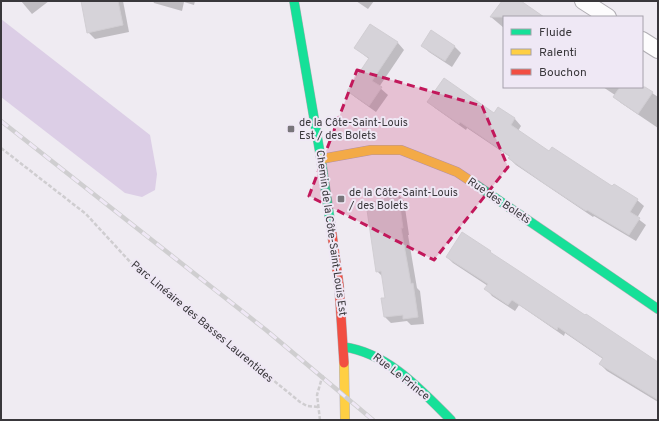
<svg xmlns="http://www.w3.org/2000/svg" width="659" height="421" viewBox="0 0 659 421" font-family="Overpass,sans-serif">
	<rect width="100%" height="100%" fill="#efebf2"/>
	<path fill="#dccee6" d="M1,19L150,135L157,174L155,190L142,197L125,193L1,97Z"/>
	<g fill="#0003">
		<path d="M21,1H49L32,14Z"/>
		<path d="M82,1H123L129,32L95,39L88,32Z"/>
		<path d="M153,1H195L194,5L184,2L182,11L154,3Z"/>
		<path d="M356,1H374L368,9Z"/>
		<path d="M503,1H520L543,17H504V28L491,17Z"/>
		<path d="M370,25L398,43L404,50L379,87L388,95L376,112L355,97L348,91L369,59L355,48Z"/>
		<path d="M423,46H454L461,53L452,67L429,52Z"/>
		<path d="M642,86L658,97V128L621,103L614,97L615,95L603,87Z"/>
		<path d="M429,102L495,114L499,108L515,119L521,126L518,131L550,152L613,188L637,200L644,206L637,218L646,225L636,241L594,216L593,217L516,165L509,158L510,157L467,128L466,130L435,108Z"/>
		<path d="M398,194L404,201L409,235H408L417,288L420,291L424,324L411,325L407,321L391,323L385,317L386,299L383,277L377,271L386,201Z"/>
		<path d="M490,252L495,257L658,363V402L607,371L600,364L603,359L565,333L564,336L519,305L515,311L492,296L486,289L488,286L453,263L447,257Z"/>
	</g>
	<g fill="#d6d3d9" stroke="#d1ced3">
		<path d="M81,1H118L123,25L87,33Z"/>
		<path d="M502,1H521L544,17H490Z"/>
		<path d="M370,24L398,42L372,81L382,87L369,106L347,91L369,58L354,48Z"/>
		<path d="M431,30L455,46L445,61L421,46Z"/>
		<path d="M444,78L494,113L498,107L515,118L511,125L549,151L552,147L612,186L614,184L638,199L630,212L640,218L629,235L587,210L586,211L545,184L508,158L510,156L460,122L459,124L427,102Z"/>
		<path d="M620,87H645L653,92L638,114L613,97Z"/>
		<path d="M398,193L403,228H401L411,284L413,283L418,317L403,319V315L384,317L381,298H385L381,271L376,272L366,203L385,200L384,195Z"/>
		<path d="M462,232L491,251L490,252L519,271L585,315L586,314L658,362V400L599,364L603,358L558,327L557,330L512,300L508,305L484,289L488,284L446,257Z"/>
	</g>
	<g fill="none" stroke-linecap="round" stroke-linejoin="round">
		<g stroke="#b1aeb4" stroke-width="18">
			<g id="street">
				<path d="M583,1L608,17"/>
				<path d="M642,40L658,50"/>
			</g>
		</g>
		<g stroke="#b1aeb4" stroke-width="10">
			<g id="fast">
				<path d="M294,1L321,159L331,227"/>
				<path d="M472,182L658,309"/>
				<path d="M344,347C388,353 421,390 451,420"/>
			</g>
		</g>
		<g stroke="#b1aeb4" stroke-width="10">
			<g id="slow">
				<path d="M321,159L371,150H401L457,172L472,182"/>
				<path d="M344,363L345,420"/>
			</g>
		</g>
		<g stroke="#b1aeb4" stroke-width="10">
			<path id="jam" d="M331,227L339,285L344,363"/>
		</g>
		<g stroke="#cfcdd0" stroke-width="2.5" stroke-dasharray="4 2" stroke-linecap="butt">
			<path d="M1,148L86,214L132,264L148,278L300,402L307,406L319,407"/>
			<path d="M320,420L317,395L323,374"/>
		</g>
		<use href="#street" stroke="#fdfcfd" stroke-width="16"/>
		<use href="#fast" stroke="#16e098" stroke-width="9"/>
		<use href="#slow" stroke="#ffcf43" stroke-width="9"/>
		<use href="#jam" stroke="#f24e42" stroke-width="9"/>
		<g stroke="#cfced0" stroke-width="4.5">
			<path id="rail" d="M1,121L266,330L373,420"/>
		</g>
		<use href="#rail" stroke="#efe8f5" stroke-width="3" stroke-dasharray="9" stroke-linecap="butt"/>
	</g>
	<path fill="#c2185b" fill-opacity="0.2" stroke="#c2185b" stroke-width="3" stroke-dasharray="8 5" stroke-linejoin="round" d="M357,70L482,106L508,167L434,260L309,196Z"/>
	<g fill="#79767b" stroke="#efe8f5" stroke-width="1.5">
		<rect x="287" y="125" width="8" height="8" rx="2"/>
		<rect x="337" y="195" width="8" height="8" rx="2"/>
	</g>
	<g text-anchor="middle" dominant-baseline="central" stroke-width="4" stroke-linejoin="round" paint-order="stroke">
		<g font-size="11" fill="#39373b" stroke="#efe8f5" text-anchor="start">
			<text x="299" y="123">de la Côte-Saint-Louis<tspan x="299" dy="13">Est / des Bolets</tspan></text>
			<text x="349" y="193">de la Côte-Saint-Louis<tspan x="349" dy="13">/ des Bolets</tspan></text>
		</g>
		<g font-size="11" fill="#39373b" stroke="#efe8f5">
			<text transform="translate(499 201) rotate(34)">Rue des Bolets</text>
			<text transform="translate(331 233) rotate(82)">Chemin de la Côte-Saint-Louis Est</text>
			<text transform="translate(202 322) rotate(40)">Parc Linéaire des Basses Laurentides</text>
			<text transform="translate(401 377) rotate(38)">Rue Le Prince</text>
		</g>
	</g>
	<rect width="659" height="421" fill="none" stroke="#39373b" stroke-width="4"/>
	<rect x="503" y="16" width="140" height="72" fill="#efe8f5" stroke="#a6a1ab"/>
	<rect x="511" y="29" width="20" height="6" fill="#16e098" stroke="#a6a1ab"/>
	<text x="539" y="36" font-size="12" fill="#39373b">Fluide</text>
	<rect x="511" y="49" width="20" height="6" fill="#ffcf43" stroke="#a6a1ab"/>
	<text x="539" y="56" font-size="12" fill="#39373b">Ralenti</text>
	<rect x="511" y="69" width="20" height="6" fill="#f24e42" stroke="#a6a1ab"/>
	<text x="539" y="76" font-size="12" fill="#39373b">Bouchon</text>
</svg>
